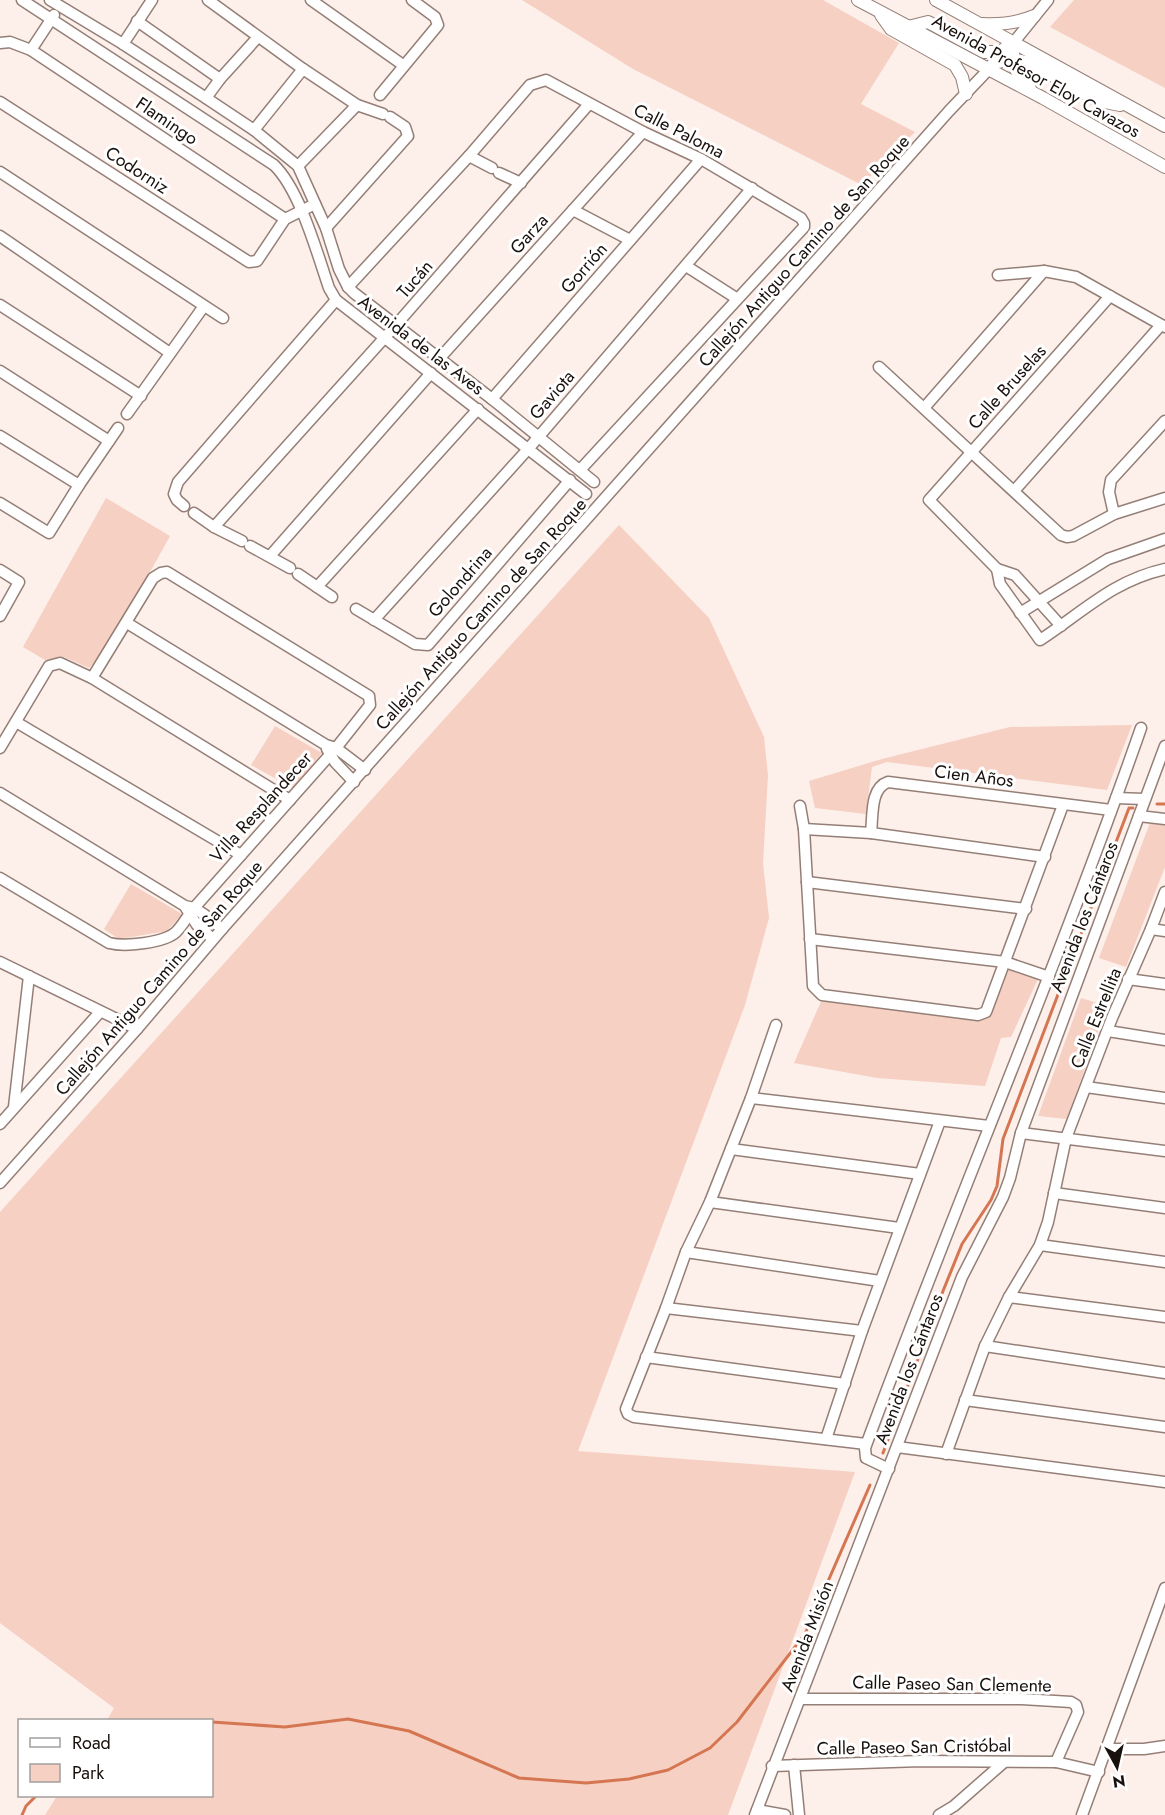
<svg xmlns="http://www.w3.org/2000/svg" width="1165" height="1815" viewBox="0 0 1165 1815" font-family="Jost,sans-serif">
	<rect width="100%" height="100%" fill="#fdefea"/>
	<g fill="#f6d0c2">
		<path d="M522,0H823L899,43L861,104L915,132L862,185L633,69Z"/>
		<path d="M1074,0H1165V88L1050,27Z"/>
		<path d="M106,498L170,536L135,599L97,659L89,668L64,657L45,660L23,647Z"/>
		<path d="M619,525L709,618L764,737L768,775L763,863L769,918L745,1005L578,1451L855,1472L728,1815H45L57,1796H212V1720H107L114,1708L0,1623V1212Z"/>
		<path d="M1132,725L1107,790L887,762L872,767L866,814L815,808L809,781L882,759L1010,727Z"/>
		<path d="M275,726L322,753L293,788L251,765Z"/>
		<path d="M1151,820L1165,821V867L1126,967L1099,958Z"/>
		<path d="M131,884L182,914L167,931L119,939L104,929Z"/>
		<path d="M1009,968L1039,977L1011,1037L1001,1038L985,1086L877,1078L794,1063L823,997L987,1018Z"/>
		<path d="M1081,998L1107,1006L1067,1119L1038,1116Z"/>
	</g>
	<g fill="none" stroke-linecap="round" stroke-linejoin="round">
		<g stroke="#d57652" stroke-width="3">
			<path d="M1157,804H1165"/>
			<path d="M883,1453L943,1291L962,1244L991,1200L997,1186L1003,1139L1129,808H1133"/>
			<path d="M212,1722L285,1727L348,1719L409,1731L519,1778L586,1783L629,1779L668,1770L710,1748L737,1722L805,1634L870,1485"/>
			<path d="M22,1815L26,1806L36,1796"/>
		</g>
		<g stroke="#947f77" stroke-width="13">
			<g id="minor">
				<path d="M22,0L274,165C300,190 317,253 329,288L336,300L586,494"/>
				<path d="M50,0L123,44L206,98L254,130L298,166L326,228L339,269L348,287L354,293L492,399L594,482"/>
				<path d="M208,0L303,69L357,105L383,114"/>
				<path d="M311,0L403,65"/>
				<path d="M137,21L220,79"/>
				<path d="M1014,42L1048,0"/>
				<path d="M0,43L10,42L31,50L285,219"/>
				<path d="M123,44L152,0"/>
				<path d="M31,50L54,15"/>
				<path d="M380,95L438,25L435,17L412,0"/>
				<path d="M206,98L220,79L258,37"/>
				<path d="M0,102L249,262L257,261L285,219L315,204"/>
				<path d="M254,130L303,69"/>
				<path d="M469,156L492,168"/>
				<path d="M298,166L357,105"/>
				<path d="M0,172L223,318"/>
				<path d="M499,173L521,183"/>
				<path d="M573,210L630,240"/>
				<path d="M326,228L408,136L405,127L390,117"/>
				<path d="M0,236L170,353"/>
				<path d="M686,266L736,298"/>
				<path d="M998,275L1044,271L1076,277L1165,327"/>
				<path d="M348,287L469,156L530,85L546,80L643,132L701,159L801,218L804,223V227L580,470"/>
				<path d="M0,305L141,396"/>
				<path d="M439,359L643,132"/>
				<path d="M879,367L1061,535L1067,537L1073,536L1114,514L1165,498"/>
				<path d="M0,371L109,441"/>
				<path d="M492,399L701,159"/>
				<path d="M924,408L1044,271"/>
				<path d="M127,414L204,306"/>
				<path d="M0,436L79,485"/>
				<path d="M1014,491L1161,325"/>
				<path d="M0,503L49,533L79,485L118,428"/>
				<path d="M184,506L177,500L174,494L178,482L336,300"/>
				<path d="M194,513L214,527L242,541"/>
				<path d="M1114,514L1109,492L1111,480L1165,421"/>
				<path d="M214,527L396,325L589,104"/>
				<path d="M250,546L290,568"/>
				<path d="M270,556L431,373"/>
				<path d="M997,569L1000,584L1040,640C1083,612 1112,581 1165,569"/>
				<path d="M0,570L19,582L0,616"/>
				<path d="M298,574L332,597"/>
				<path d="M317,587L478,409"/>
				<path d="M356,609L415,644L428,645L570,480"/>
				<path d="M1020,613L1108,559L1165,539"/>
				<path d="M374,620L529,448L752,188"/>
				<path d="M127,623L326,745L336,748L365,770"/>
				<path d="M1061,626L1015,575L997,569L929,500L1110,296"/>
				<path d="M16,722L241,855"/>
				<path d="M0,748L49,666L60,663L92,678L290,800"/>
				<path d="M327,749L335,762L354,782"/>
				<path d="M0,793L185,906L194,908L205,915L222,929"/>
				<path d="M1116,798L1144,799"/>
				<path d="M800,806L804,829L813,986L822,995L978,1015L986,1012L1063,805"/>
				<path d="M1139,816L1165,819"/>
				<path d="M804,829L871,833L1045,857"/>
				<path d="M871,833C873,816 870,788 888,782L1111,810"/>
				<path d="M0,878L109,943C125,947 164,943 176,932C183,925 188,915 194,908L336,748L370,705L369,696L167,572L161,573L153,578L92,678"/>
				<path d="M807,882L1026,909"/>
				<path d="M186,908L197,925L213,939"/>
				<path d="M1151,929L1165,931"/>
				<path d="M810,939L1005,962L1049,977"/>
				<path d="M0,962L137,1029"/>
				<path d="M1128,979L1165,984"/>
				<path d="M776,1025L751,1098L710,1202L686,1252L666,1308L862,1331"/>
				<path d="M1108,1031L1165,1040"/>
				<path d="M1086,1087L1165,1098"/>
				<path d="M751,1098L989,1126"/>
				<path d="M14,1107L29,976"/>
				<path d="M0,1124L100,1012"/>
				<path d="M1021,1133L1165,1151"/>
				<path d="M731,1149L920,1174"/>
				<path d="M0,1183L137,1029L222,929L949,111L989,69"/>
				<path d="M1054,1193L1165,1208"/>
				<path d="M710,1202L899,1228"/>
				<path d="M1040,1245L1165,1262"/>
				<path d="M686,1252L880,1281"/>
				<path d="M1009,1297L1165,1317"/>
				<path d="M666,1308L626,1409L628,1414L634,1417L866,1444"/>
				<path d="M985,1346L1165,1373"/>
				<path d="M646,1357L845,1384"/>
				<path d="M965,1400L1165,1427"/>
				<path d="M826,1439L862,1331L940,1121"/>
				<path d="M897,1447L1165,1482"/>
				<path d="M946,1454L985,1346L1009,1297L1040,1245L1048,1222L1066,1138L1112,1018L1151,929L1165,892"/>
				<path d="M889,1469L866,1458L865,1448C954,1207 1056,971 1141,728"/>
				<path d="M801,1699H1022L1071,1702L1076,1705L1078,1712L1056,1762"/>
				<path d="M1106,1749H1144L1165,1746"/>
				<path d="M794,1765L799,1815"/>
				<path d="M772,1766L921,1761L1056,1762L1099,1772"/>
				<path d="M757,1810L785,1815"/>
				<path d="M755,1815L962,1277L1003,1197L1010,1178L1021,1133L1165,746"/>
				<path d="M939,1815L954,1806L1003,1763"/>
				<path d="M1082,1815L1165,1588"/>
			</g>
		</g>
		<g stroke="#947f77" stroke-width="14">
			<g id="major">
				<path d="M858,0L1043,98L1165,167"/>
				<path d="M936,0L1165,126"/>
				<path d="M881,15L891,29L955,65L962,77L966,94"/>
				<path d="M983,24C1002,25 1017,23 1034,16"/>
				<path d="M908,27L928,22L984,52H1000L1014,42"/>
				<path d="M1013,52C1012,66 1020,80 1030,89"/>
				<path d="M989,69L994,63L1013,59L1029,63L1100,101L1120,105"/>
			</g>
		</g>
		<use href="#minor" stroke="#fff" stroke-width="10"/>
		<use href="#major" stroke="#fff" stroke-width="12"/>
	</g>
	<g text-anchor="middle" dominant-baseline="central" stroke-width="6" stroke-linejoin="round" paint-order="stroke">
		<g font-size="18" fill="#18100d" stroke="#fff">
			<text transform="translate(1036 76) rotate(29)">Avenida Profesor Eloy Cavazos</text>
			<text transform="translate(167 121) rotate(34)">Flamingo</text>
			<text transform="translate(679 131) rotate(27)">Calle Paloma</text>
			<text transform="translate(137 170) rotate(33)">Codorniz</text>
			<text transform="translate(529 234) rotate(-48)">Garza</text>
			<text transform="translate(804 251) rotate(-48)">Callejón Antiguo Camino de San Roque</text>
			<text transform="translate(584 268) rotate(-49)">Gorrión</text>
			<text transform="translate(415 279) rotate(-49)">Tucán</text>
			<text transform="translate(421 345) rotate(37)">Avenida de las Aves</text>
			<text transform="translate(1007 387) rotate(-48)">Calle Bruselas</text>
			<text transform="translate(552 395) rotate(-49)">Gaviota</text>
			<text transform="translate(460 582) rotate(-49)">Golondrina</text>
			<text transform="translate(481 614) rotate(-48)">Callejón Antiguo Camino de San Roque</text>
			<text transform="translate(974 776) rotate(7)">Cien Años</text>
			<text transform="translate(261 807) rotate(-48)">Villa Resplandecer</text>
			<text transform="translate(1084 917) rotate(-69)">Avenida los Cántaros</text>
			<text transform="translate(159 978) rotate(-49)">Callejón Antiguo Camino de San Roque</text>
			<text transform="translate(1096 1018) rotate(-68)">Calle Estrellita</text>
			<text transform="translate(909 1369) rotate(-69)">Avenida los Cántaros</text>
			<text transform="translate(807 1636) rotate(-69)">Avenida Misión</text>
			<text transform="translate(952 1684) rotate(1)">Calle Paseo San Clemente</text>
			<text transform="translate(914 1747) rotate(-1)">Calle Paseo San Cristóbal</text>
		</g>
	</g>
	<rect x="18" y="1719" width="195" height="78" fill="#ffffff" stroke="#a39f9e" stroke-width="1.5"/>
	<rect x="30" y="1738" width="30" height="9" fill="#ffffff" stroke="#a39f9e" stroke-width="1.5"/>
	<text x="72" y="1749" font-size="18" fill="#18100d">Road</text>
	<rect x="30" y="1764" width="30" height="18" fill="#f6d0c2" stroke="#a39f9e" stroke-width="1.5"/>
	<text x="72" y="1779" font-size="18" fill="#18100d">Park</text>
	<g transform="translate(1117 1767) rotate(172)" stroke="#ffffff" stroke-width="4.5" paint-order="stroke">
	<path d="M0-4.5L10 22L0 15L-10 22Z" fill="#18100d"/>
	<text y="-9" font-size="16" font-weight="bold" text-anchor="middle" fill="#18100d">N</text>
	</g>
</svg>
